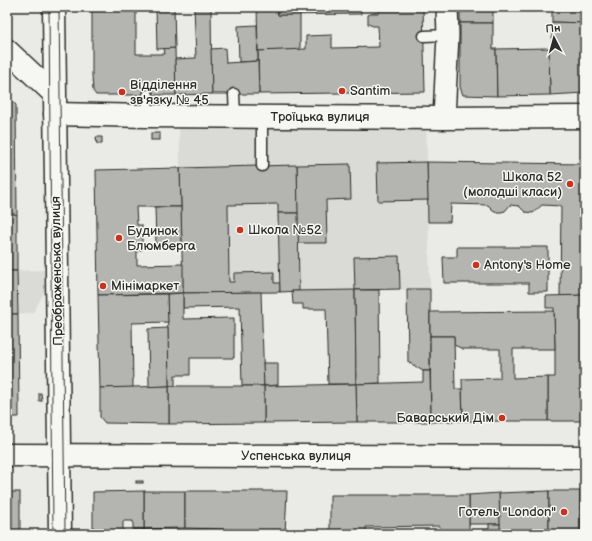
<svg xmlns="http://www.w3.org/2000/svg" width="592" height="541" viewBox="0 0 592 541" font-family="'Balsamiq Sans',sans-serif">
	<rect width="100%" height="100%" fill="#eaeae6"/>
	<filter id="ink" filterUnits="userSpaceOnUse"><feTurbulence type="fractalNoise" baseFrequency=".025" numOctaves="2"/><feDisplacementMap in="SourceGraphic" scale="8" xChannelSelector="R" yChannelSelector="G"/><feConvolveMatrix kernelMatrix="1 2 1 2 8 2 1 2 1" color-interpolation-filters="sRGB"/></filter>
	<g filter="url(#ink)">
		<g fill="#dadad6">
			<path d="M426,117L430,289L183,293L179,121Z"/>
			<path d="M56,270L33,313L7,314V271Z"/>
			<path d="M579,479H585V534H580Z"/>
		</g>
		<g fill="#b4b4b1" stroke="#2b2b2b">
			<path d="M92,7H136V54H165L164,48H175L176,95H96L93,91L92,75Z"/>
			<path d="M156,7H174L175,48L157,49Z"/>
			<path d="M194,7H211L212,94L176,95L175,59L196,58Z"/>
			<path d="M257,7H278V15H300V50L258,51Z"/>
			<path d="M278,7H361V14L278,15Z"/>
			<path d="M379,7H423L425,92L259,94L258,51L306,49V36L332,35V48L379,47L378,26H373L368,24V15L373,13H379Z"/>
			<rect x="460" y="7" width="33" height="16"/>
			<path d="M552,7H585V23L552,22Z"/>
			<path d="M552,22L585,23V93L550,95L549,48H552Z"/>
			<path d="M460,23H493V49H496L497,96L463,95L460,87Z"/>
			<path d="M257,25L258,61L239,62L238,26Z"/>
			<path d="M225,48L226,63L258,61L259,94H212L211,49Z"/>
			<path d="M549,48L550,95L497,96L496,49Z"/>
			<path d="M7,96L16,105L17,215L7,212Z"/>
			<rect x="151" y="133" width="9" height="7"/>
			<path d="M96,137H102V144H97Z"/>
			<path d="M427,162L585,164V295L560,296L561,206L542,205L533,213L525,212L519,206L510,205L505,211L501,212H497L493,210L488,205L451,204L450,222H428Z"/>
			<path d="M427,162L428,200L378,201L377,163Z"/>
			<path d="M350,164L351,199L326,200L327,243H298L297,165Z"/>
			<path d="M297,165L298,213H278V204L228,205L229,282H234V273L274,272V283H280V292L183,293L180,168Z"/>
			<path d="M180,168L181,207H136L137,225H142V250H137V265L183,264V293L98,295L96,170Z"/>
			<path d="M155,207H181L182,244H156Z"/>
			<path d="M7,212L17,215V271H7Z"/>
			<path d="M278,213H298L299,291L280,292Z"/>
			<path d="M457,247H548V292H529V283H444L443,257H457Z"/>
			<path d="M399,256L400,289L355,290L354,257Z"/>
			<path d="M7,271H17L18,314H7Z"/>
			<path d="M407,289H430V371H423L408,362Z"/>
			<path d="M355,290L356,384H328L326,309H303V304H293L292,291Z"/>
			<path d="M355,290H379L380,383L356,384Z"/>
			<path d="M261,292L264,386H242L240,307L183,308V293Z"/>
			<path d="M183,293V319L234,318V358H190V375H175V386H169L167,294Z"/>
			<path d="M167,294L168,322L132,323L133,388H100L98,295Z"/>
			<path d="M585,295V421H548V377H555V349L554,308H546V296Z"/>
			<path d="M554,311L555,349H513V378L548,377V421H463L462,379L500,378V349H463L454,345V336H430V312Z"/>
			<path d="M7,314H18L19,417H7Z"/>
			<path d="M168,328L169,386L149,387L148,329Z"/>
			<path d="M430,336H454L455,389H462L463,421L431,422Z"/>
			<path d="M263,363H278V385L264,386Z"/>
			<path d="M423,371H430L431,422H357L356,384L423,382Z"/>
			<path d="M356,384L357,422L264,423V386Z"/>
			<path d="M169,386H264V423L169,424Z"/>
			<path d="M169,386V424L105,423L100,417V388Z"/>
			<path d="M39,393H41L42,401H39Z"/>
			<rect x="136" y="481" width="7" height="2"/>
			<path d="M585,490V534H580V491Z"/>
			<path d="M144,491H185V528L144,529Z"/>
			<path d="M144,491V529H133V521H123V534H93V492Z"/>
			<path d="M185,491H287L285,534H245V530L185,528Z"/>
			<path d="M549,491V534H500L499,493Z"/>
			<rect x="549" y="491" width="31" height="43"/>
			<rect x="7" y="492" width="13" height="42"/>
			<path d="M499,493L500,524H469V495Z"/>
			<path d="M330,495H469V534H440V526L366,527V534H330Z"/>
			<rect x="489" y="524" width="11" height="10"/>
			<rect x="133" y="529" width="11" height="5"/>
			<rect x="144" y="529" width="17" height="5"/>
		</g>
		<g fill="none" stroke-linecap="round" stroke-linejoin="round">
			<g stroke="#2b2b2b" stroke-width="13">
				<g id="service">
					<path d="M424,36L448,35"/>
					<path d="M234,94L235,117"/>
					<path d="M147,116L148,95"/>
					<path d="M262,117V166"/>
				</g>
			</g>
			<g stroke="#2b2b2b" stroke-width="24">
				<g id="minor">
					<path d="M7,50L55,95"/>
					<path d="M444,118L448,35L447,7"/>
				</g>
			</g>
			<g stroke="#2b2b2b" stroke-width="25">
				<path id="tertiary" d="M7,455L585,457"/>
			</g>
			<g stroke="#2b2b2b" stroke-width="25">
				<g id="secondary">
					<path d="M54,7L60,534"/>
					<path d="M55,114L147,116L444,118L585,117"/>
				</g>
			</g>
			<use href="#service" stroke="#f6f6f2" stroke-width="10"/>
			<use href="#minor" stroke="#f6f6f2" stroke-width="21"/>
			<use href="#tertiary" stroke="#f6f6f2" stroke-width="22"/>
			<use href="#secondary" stroke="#f6f6f2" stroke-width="22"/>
			<g stroke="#2b2b2b" stroke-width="1">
				<path d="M49,7L53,534"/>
				<path d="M59,7L65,534"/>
			</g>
		</g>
	</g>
	<g fill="#c8321e" stroke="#f6f6f2" stroke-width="1.5">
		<circle cx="342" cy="91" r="4"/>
		<circle cx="122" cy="92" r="4"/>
		<circle cx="570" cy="184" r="4"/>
		<circle cx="240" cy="230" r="4"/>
		<circle cx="119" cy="238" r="4"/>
		<circle cx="476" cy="265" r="4"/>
		<circle cx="103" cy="286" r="4"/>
		<circle cx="502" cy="418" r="4"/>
		<circle cx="564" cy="512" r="4"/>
	</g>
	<g text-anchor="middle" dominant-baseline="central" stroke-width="3" stroke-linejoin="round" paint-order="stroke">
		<g font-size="13" fill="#2b2b2b" stroke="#f6f6f2" text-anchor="start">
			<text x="130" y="85">Відділення<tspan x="130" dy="15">зв'язку № 45</tspan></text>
			<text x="350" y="91">Santim</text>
			<text x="562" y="177" text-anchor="end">Школа 52<tspan x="562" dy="15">(молодші класи)</tspan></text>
			<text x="248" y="230">Школа №52</text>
			<text x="127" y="231">Будинок<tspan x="127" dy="15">Блюмберга</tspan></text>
			<text x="484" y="265">Antony's Home</text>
			<text x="111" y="286">Мінімаркет</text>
			<text x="494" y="418" text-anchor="end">Баварський Дім</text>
			<text x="556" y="512" text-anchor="end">Готель "London"</text>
		</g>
		<g font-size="13" fill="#2b2b2b" stroke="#f6f6f2">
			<text x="320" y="117">Троїцька вулиця</text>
			<text transform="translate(57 271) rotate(-91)">Преображенська вулиця</text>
			<text x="296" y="456">Успенська вулиця</text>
		</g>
	</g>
	<rect width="592" height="541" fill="none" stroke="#f6f6f2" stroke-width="24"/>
	<rect x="12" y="12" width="568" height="517" fill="none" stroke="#2b2b2b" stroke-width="1.5" filter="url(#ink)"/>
	<g transform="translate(554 38) rotate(354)" stroke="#f6f6f2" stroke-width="3" paint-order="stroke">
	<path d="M0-3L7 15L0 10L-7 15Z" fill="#2b2b2b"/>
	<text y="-6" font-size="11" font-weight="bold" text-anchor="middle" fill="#2b2b2b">Пн</text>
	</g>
</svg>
